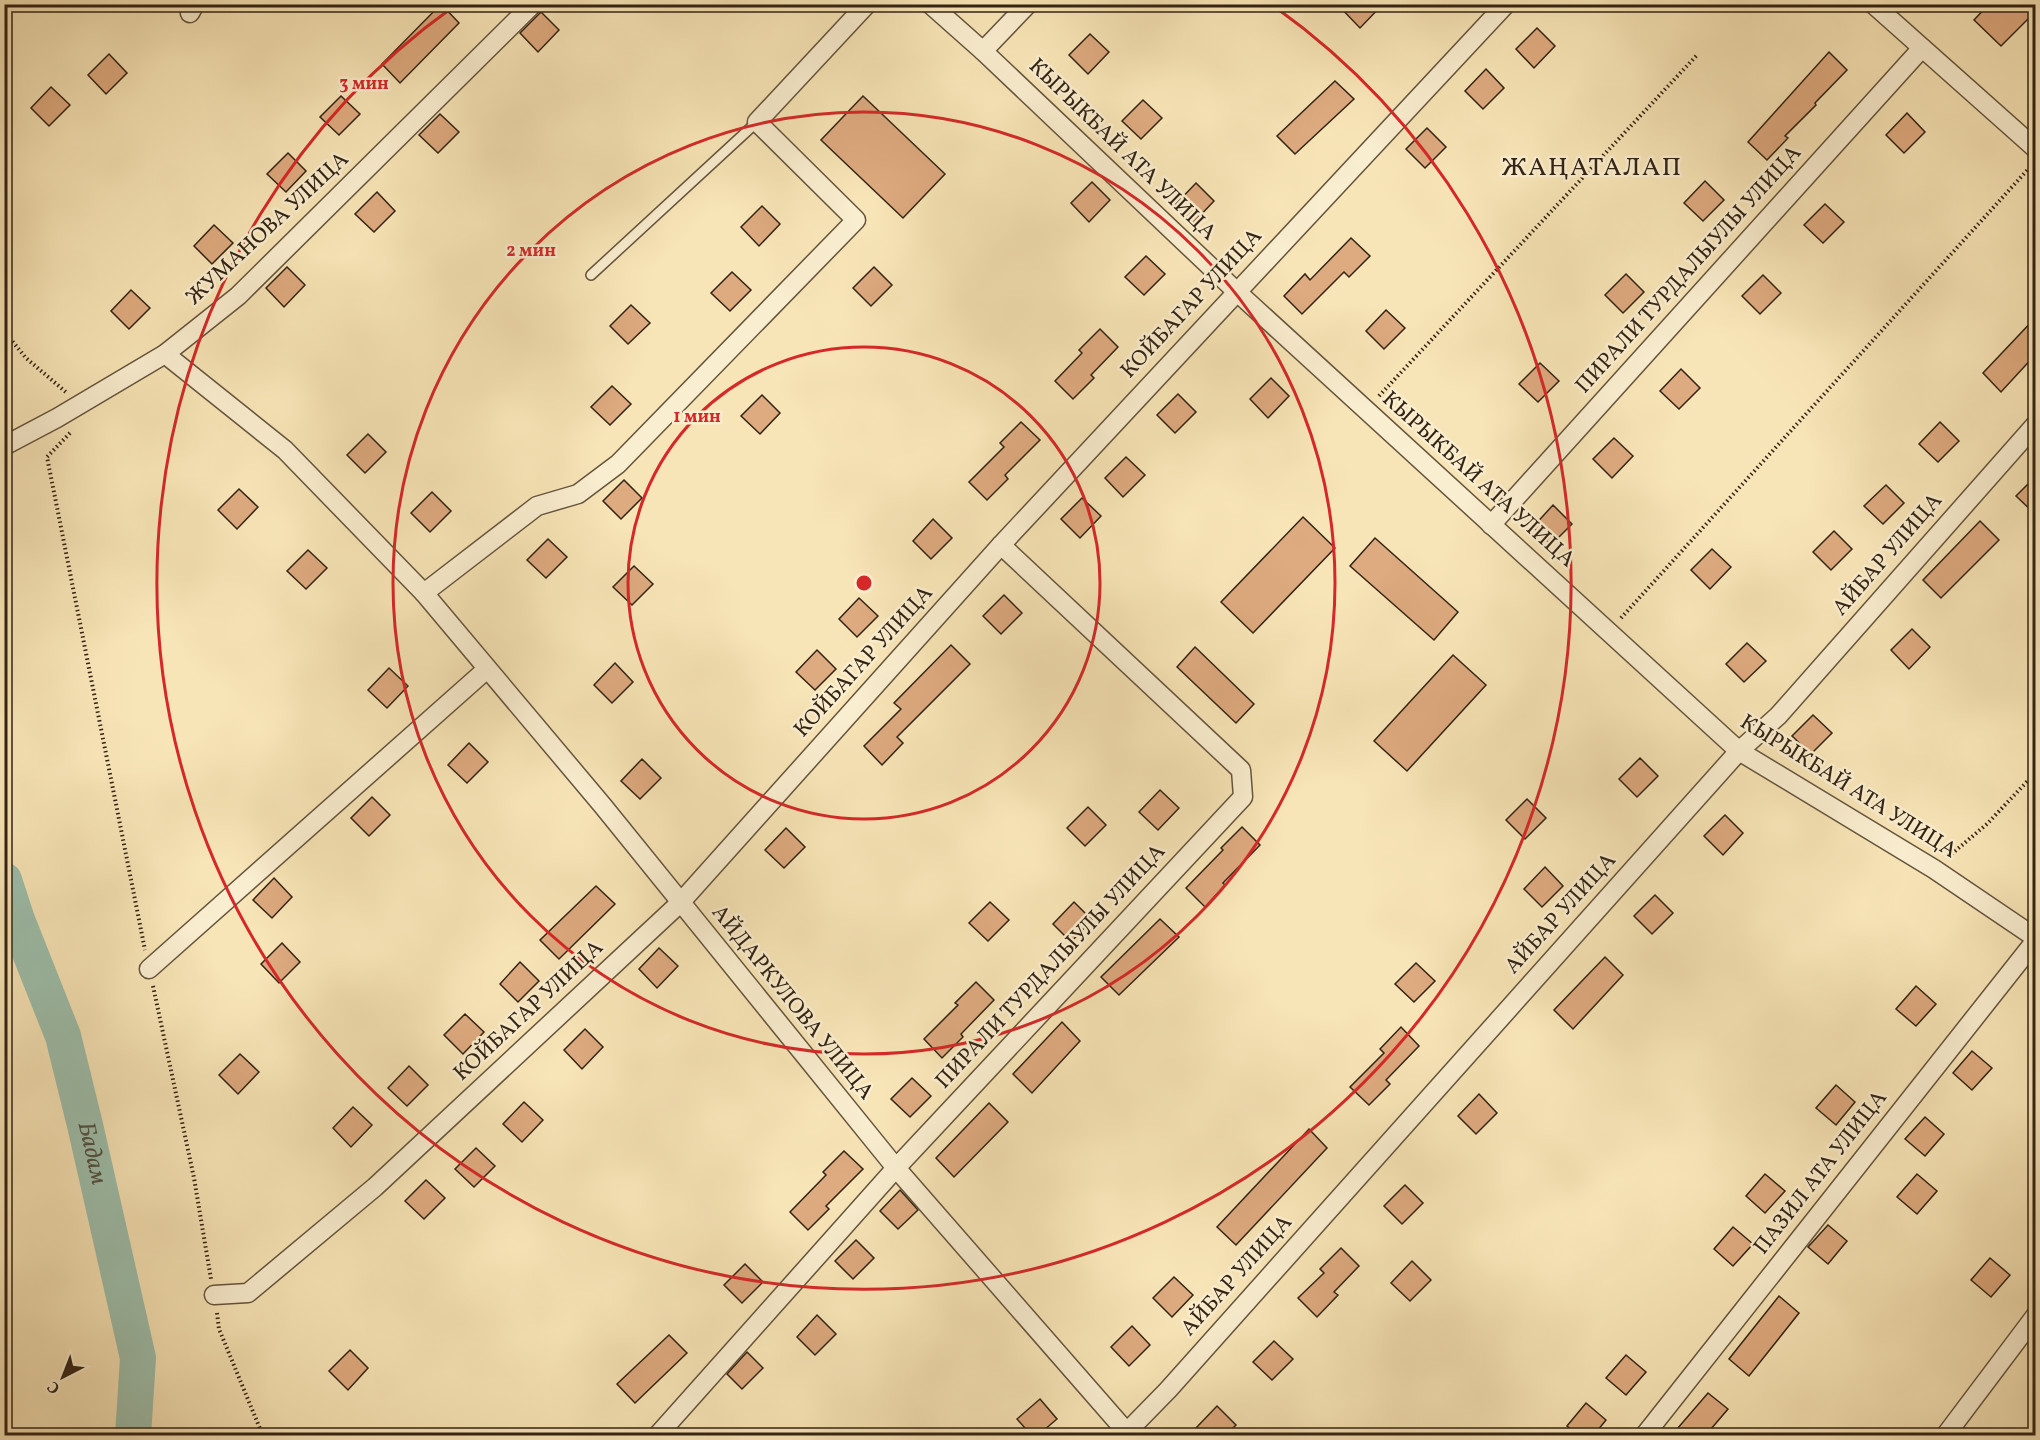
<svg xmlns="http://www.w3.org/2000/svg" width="2040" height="1440" viewBox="0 0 2040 1440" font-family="Vollkorn,serif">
	<rect width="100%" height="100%" fill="#f8e5b7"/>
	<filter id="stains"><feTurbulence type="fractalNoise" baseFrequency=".00333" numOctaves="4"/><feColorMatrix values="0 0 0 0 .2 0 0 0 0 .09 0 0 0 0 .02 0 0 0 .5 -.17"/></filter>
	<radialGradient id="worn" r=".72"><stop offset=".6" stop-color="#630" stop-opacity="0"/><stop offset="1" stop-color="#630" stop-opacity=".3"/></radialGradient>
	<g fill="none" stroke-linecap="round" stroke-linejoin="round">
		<path stroke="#9dbfac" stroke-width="36" id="s1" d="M4,880L17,920L63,1036L85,1125L138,1358L133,1436"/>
	</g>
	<g fill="#deaa7f" stroke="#322314" stroke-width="1.5">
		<path d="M441,4L459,23L400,83L382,64Z"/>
		<path d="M1337,4H1383L1360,28Z"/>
		<path d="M1989,4H2036V11L2001,46L1974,20Z"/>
		<path d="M541,12L559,30L538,52L520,33Z"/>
		<path d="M1537,28L1555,46L1534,68L1516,49Z"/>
		<path d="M1090,34L1109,52L1088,74L1069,55Z"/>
		<path d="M1829,52L1847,70L1815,103L1816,105L1785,136L1788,138L1767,160L1748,142Z"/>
		<path d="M109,54L127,73L106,94L88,75Z"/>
		<path d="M1486,69L1504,88L1483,109L1465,91Z"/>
		<path d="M1335,81L1354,99L1295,154L1277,136Z"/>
		<path d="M51,87L70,105L49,126L31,108Z"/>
		<path d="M341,96L360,114L339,135L320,117Z"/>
		<path d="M863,96L945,174L903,218L821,140Z"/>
		<path d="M1143,100L1162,118L1141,139L1122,121Z"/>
		<path d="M1907,113L1925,132L1904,153L1886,135Z"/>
		<path d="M440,114L459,132L438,153L419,135Z"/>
		<path d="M1427,128L1446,147L1425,168L1406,149Z"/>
		<path d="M288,153L306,171L286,192L267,174Z"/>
		<path d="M1705,181L1724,200L1703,221L1684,203Z"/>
		<path d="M1092,182L1110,200L1089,222L1071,203Z"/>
		<path d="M1196,183L1214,201L1193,223L1175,205Z"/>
		<path d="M377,192L395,211L374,232L355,214Z"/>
		<path d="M1825,204L1844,222L1823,243L1804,225Z"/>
		<path d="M762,206L780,224L759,246L741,227Z"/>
		<path d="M214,225L233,243L212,264L194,246Z"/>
		<path d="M1351,238L1370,256L1349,277L1344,272L1302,314L1284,296L1305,274L1310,280Z"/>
		<path d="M1146,256L1165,274L1144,295L1125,277Z"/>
		<path d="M287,267L305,285L284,307L266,288Z"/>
		<path d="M874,267L892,285L871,306L853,288Z"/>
		<path d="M732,272L751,290L730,311L711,293Z"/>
		<path d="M1626,274L1644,292L1623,313L1605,295Z"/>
		<path d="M1763,275L1781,293L1760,314L1742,296Z"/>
		<path d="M131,290L150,308L129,329L111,311Z"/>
		<path d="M631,305L650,323L628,344L610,326Z"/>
		<path d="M1386,310L1405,328L1384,349L1366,331Z"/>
		<path d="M2036,317V354L2001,392L1983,373Z"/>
		<path d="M1100,329L1118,347L1091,375L1094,378L1073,399L1055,381L1082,353L1079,350Z"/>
		<path d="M1540,363L1559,381L1538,402L1519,384Z"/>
		<path d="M1681,369L1700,388L1679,409L1660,391Z"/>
		<path d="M1271,378L1289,396L1268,418L1250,399Z"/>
		<path d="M612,386L631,404L610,425L591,407Z"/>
		<path d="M1178,394L1196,412L1175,433L1157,415Z"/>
		<path d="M762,395L780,413L760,434L741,416Z"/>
		<path d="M1021,422L1040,440L1005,475L1008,479L987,500L969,482L1004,447L1000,443Z"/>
		<path d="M1940,422L1959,441L1938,462L1919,444Z"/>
		<path d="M368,434L386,452L365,473L347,455Z"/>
		<path d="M1614,438L1633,456L1612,478L1593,459Z"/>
		<path d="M1126,457L1145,475L1123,497L1105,478Z"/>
		<path d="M2036,476V515L2016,496Z"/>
		<path d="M624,480L642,498L621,519L603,501Z"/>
		<path d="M1886,485L1904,503L1883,524L1864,506Z"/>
		<path d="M239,489L258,507L237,529L218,510Z"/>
		<path d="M432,492L451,511L430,532L411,513Z"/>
		<path d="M1082,498L1101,516L1080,538L1061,519Z"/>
		<path d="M1553,505L1572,524L1551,545L1533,527Z"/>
		<path d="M1303,517L1335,548L1253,633L1221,602Z"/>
		<path d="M933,519L952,538L931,559L913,541Z"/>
		<path d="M1980,521L1999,540L1941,598L1923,580Z"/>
		<path d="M1834,531L1852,549L1831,570L1813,552Z"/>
		<path d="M1375,538L1458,612L1434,640L1350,566Z"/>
		<path d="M548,539L567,557L546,578L527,560Z"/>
		<path d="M1712,549L1731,567L1710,589L1691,570Z"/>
		<path d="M308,550L327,568L306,589L287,571Z"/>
		<path d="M634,566L653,584L632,605L613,587Z"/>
		<path d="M1004,595L1022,613L1001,634L983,616Z"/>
		<path d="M859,598L878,616L857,637L839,619Z"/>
		<path d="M1912,629L1930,647L1909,669L1891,650Z"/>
		<path d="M1747,643L1766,661L1744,682L1726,664Z"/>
		<path d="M951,645L970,664L897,737L903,743L882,765L864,746L901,709L894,703Z"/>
		<path d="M1195,647L1254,704L1236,723L1177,667Z"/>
		<path d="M817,650L836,669L815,690L796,672Z"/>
		<path d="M1453,655L1486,685L1407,771L1374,741Z"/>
		<path d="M615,663L633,682L612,703L594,685Z"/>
		<path d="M389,668L408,686L387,708L368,690Z"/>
		<path d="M1813,715L1832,733L1811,754L1792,736Z"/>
		<path d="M469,743L488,762L467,783L448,765Z"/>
		<path d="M1640,758L1658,776L1637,797L1619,779Z"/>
		<path d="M642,759L661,778L640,799L621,781Z"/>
		<path d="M1160,790L1179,808L1158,830L1139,812Z"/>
		<path d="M372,797L390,815L369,836L351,818Z"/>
		<path d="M1527,799L1546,818L1525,839L1506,820Z"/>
		<path d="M1088,807L1106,825L1085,846L1067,828Z"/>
		<path d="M1725,815L1743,833L1723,855L1704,836Z"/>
		<path d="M1242,827L1260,845L1223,883L1225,885L1205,907L1186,888L1223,850L1221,848Z"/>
		<path d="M786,828L805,847L784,868L765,850Z"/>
		<path d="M1545,867L1563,886L1542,907L1524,889Z"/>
		<path d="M274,878L292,897L272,918L253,900Z"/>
		<path d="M596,886L615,904L559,959L540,940Z"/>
		<path d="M1655,895L1673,913L1652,934L1634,916Z"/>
		<path d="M990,902L1009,920L988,941L969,923Z"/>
		<path d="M1074,902L1092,920L1071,942L1053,924Z"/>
		<path d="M1160,919L1179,937L1119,995L1101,977Z"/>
		<path d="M282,943L300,962L279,983L261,964Z"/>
		<path d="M659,948L678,966L657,988L639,969Z"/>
		<path d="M1605,957L1623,975L1573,1029L1554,1010Z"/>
		<path d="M520,962L539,981L518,1002L500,984Z"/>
		<path d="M1416,963L1435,981L1414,1002L1395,984Z"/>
		<path d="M976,982L994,1000L961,1034L963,1037L942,1058L924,1039L958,1005L955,1003Z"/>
		<path d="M1916,986L1936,1004L1916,1026L1896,1009Z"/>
		<path d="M465,1014L484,1032L463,1054L444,1035Z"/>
		<path d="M1062,1022L1080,1041L1032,1093L1013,1074Z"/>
		<path d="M1401,1027L1419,1046L1386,1080L1390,1084L1369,1105L1350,1087L1384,1053L1380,1049Z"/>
		<path d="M585,1029L603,1047L582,1069L564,1050Z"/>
		<path d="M1972,1051L1992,1068L1972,1090L1953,1073Z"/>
		<path d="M240,1054L259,1072L238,1094L219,1075Z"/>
		<path d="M409,1066L428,1085L407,1106L388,1088Z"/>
		<path d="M912,1078L931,1096L910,1117L891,1099Z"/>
		<path d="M1836,1085L1855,1102L1836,1125L1816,1108Z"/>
		<path d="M1479,1094L1497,1113L1476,1134L1458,1116Z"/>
		<path d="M524,1102L543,1120L522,1142L503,1124Z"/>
		<path d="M989,1103L1008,1122L954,1177L936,1158Z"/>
		<path d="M353,1107L372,1125L351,1147L333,1128Z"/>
		<path d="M1925,1117L1944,1134L1925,1156L1905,1139Z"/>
		<path d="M1309,1129L1327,1148L1236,1245L1217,1227Z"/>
		<path d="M476,1148L495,1166L474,1187L455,1169Z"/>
		<path d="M844,1151L863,1169L826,1206L829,1209L808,1230L790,1212L826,1175L823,1172Z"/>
		<path d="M1765,1174L1785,1191L1765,1213L1746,1196Z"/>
		<path d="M1917,1174L1937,1191L1917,1214L1897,1197Z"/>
		<path d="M426,1180L445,1198L424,1219L405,1201Z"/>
		<path d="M1405,1185L1423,1203L1402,1224L1384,1206Z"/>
		<path d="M900,1190L918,1210L898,1229L880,1211Z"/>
		<path d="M1828,1225L1847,1241L1828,1264L1808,1247Z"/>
		<path d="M1733,1227L1753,1244L1733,1266L1714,1249Z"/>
		<path d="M856,1240L874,1258L853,1279L835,1261Z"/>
		<path d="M1341,1248L1359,1266L1334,1292L1338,1295L1317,1317L1298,1298L1324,1273L1320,1269Z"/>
		<path d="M1990,1258L2010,1275L1991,1297L1971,1280Z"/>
		<path d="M1412,1261L1431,1280L1410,1301L1391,1283Z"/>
		<path d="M745,1264L763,1282L742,1303L724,1285Z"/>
		<path d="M1174,1277L1193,1295L1172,1317L1153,1298Z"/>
		<path d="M1779,1296L1799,1313L1749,1376L1729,1359Z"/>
		<path d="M817,1315L836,1334L815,1355L797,1337Z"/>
		<path d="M1132,1326L1150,1345L1129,1366L1111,1347Z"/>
		<path d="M669,1335L687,1353L635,1403L617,1384Z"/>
		<path d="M1274,1341L1293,1359L1272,1380L1253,1362Z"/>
		<path d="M350,1350L368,1368L348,1390L329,1371Z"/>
		<path d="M747,1352L763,1368L742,1389L727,1374Z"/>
		<path d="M1626,1355L1646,1372L1626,1395L1606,1378Z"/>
		<path d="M1708,1393L1728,1409L1705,1436H1671Z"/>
		<path d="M1040,1399L1057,1419L1037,1436H1032L1017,1419Z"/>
		<path d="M1586,1403L1606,1420L1593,1436H1578L1567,1426Z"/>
		<path d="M1217,1406L1236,1425L1225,1436H1204L1196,1428Z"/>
	</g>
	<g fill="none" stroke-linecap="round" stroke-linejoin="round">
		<g stroke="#64543d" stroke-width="12">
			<path id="lane" d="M591,275L757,122"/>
		</g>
		<g stroke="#64543d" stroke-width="21">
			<g id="street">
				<path d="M930,4L983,51L1236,291L1739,751L1934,869L2036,938"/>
				<path d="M1873,4L2036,149"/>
				<path d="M190,13L195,4"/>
				<path d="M983,51L1028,4"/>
				<path d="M165,354L285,450L424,593L603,806L896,1168L1130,1436"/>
				<path d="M4,446L57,418L165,354L238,296L533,4"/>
				<path d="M1491,525L1922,48"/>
				<path d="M424,593L537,506L578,494L618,464L856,220L757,122L867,4"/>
				<path d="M149,969L487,669"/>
				<path d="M214,1295L248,1293L375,1187L680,903L1001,545L1506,4"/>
				<path d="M657,1436L896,1168L1243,797L1241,770L1001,545"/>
				<path d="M1123,1436L1168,1390L1739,751L1778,716L2036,424"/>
				<path d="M1644,1436L2036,940"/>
				<path d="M1945,1436L2036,1315"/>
			</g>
		</g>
		<g stroke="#322314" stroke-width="4" stroke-dasharray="1.5 3" stroke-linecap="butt">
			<path d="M4,8L7,4"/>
			<path d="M4,331L26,358L67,393"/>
			<path d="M1379,396L1698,54"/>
			<path d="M70,433L47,457L145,950"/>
			<path d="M1621,618L2031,166"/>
			<path d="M1948,857L1987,824L2036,772"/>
			<path d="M153,986L194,1178L211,1279"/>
			<path d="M217,1313L219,1329L263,1436"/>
		</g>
		<use href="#lane" stroke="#faeed0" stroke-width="9"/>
		<use href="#street" stroke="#faeed0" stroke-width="18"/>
	</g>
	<g fill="none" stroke="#d62828" stroke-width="3">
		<circle cx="864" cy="583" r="236"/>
		<circle cx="864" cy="583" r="471"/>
		<path d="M1275 7A707 707 0 1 1 453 7"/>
	</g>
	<g text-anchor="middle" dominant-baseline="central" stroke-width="5" stroke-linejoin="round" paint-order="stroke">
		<g font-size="22" fill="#322314" stroke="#faeed0">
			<text transform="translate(1122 150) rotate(44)">КЫРЫКБАЙ АТА УЛИЦА</text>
			<text transform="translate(268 229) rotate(-43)">ЖУМАНОВА УЛИЦА</text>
			<text transform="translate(1689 270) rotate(-48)">ПИРАЛИ ТУРДАЛЫУЛЫ УЛИЦА</text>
			<text transform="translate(1192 304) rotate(-47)">КОЙБАГАР УЛИЦА</text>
			<text transform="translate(1478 480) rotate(42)">КЫРЫКБАЙ АТА УЛИЦА</text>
			<text transform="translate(1888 555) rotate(-49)">АЙБАР УЛИЦА</text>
			<text transform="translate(864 662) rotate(-48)">КОЙБАГАР УЛИЦА</text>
			<text transform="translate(1848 787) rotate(32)">КЫРЫКБАЙ АТА УЛИЦА</text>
			<text transform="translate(1561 914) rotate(-48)">АЙБАР УЛИЦА</text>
			<text transform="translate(1051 967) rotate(-47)">ПИРАЛИ ТУРДАЛЫУЛЫ УЛИЦА</text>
			<text transform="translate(792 1003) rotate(51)">АЙДАРКУЛОВА УЛИЦА</text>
			<text transform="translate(529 1011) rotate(-43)">КОЙБАГАР УЛИЦА</text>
			<text transform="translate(1821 1173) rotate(-52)">ПАЗИЛ АТА УЛИЦА</text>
			<text transform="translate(1237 1276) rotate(-48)">АЙБАР УЛИЦА</text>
		</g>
		<g font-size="24" font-style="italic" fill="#525242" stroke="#faeed0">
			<text stroke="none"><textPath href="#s1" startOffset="288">Бадам</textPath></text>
		</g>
		<g font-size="26" letter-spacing="1.5" fill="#322314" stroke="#faeed0">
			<text x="1592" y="168">ЖАҢАТАЛАП</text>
		</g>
	</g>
	<circle cx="864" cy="583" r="9" fill="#d62828" stroke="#faeed0" stroke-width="3"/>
	<g font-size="18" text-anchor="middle" font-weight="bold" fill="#d62828" stroke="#faeed0" stroke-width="5" stroke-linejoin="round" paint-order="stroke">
		<text x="364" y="89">3 мин</text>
		<text x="531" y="256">2 мин</text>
		<text x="697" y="422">1 мин</text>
	</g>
	<rect width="2040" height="1440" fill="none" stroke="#f8e5b7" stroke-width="24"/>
	<rect x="6" y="6" width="2028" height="1428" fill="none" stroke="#322314" stroke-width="3"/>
	<rect x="12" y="12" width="2016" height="1416" fill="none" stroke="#322314" stroke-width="1.5"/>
	<g transform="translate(63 1377) rotate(222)" stroke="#faeed0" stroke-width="4.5" paint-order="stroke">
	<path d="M0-4.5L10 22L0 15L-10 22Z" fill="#322314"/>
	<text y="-9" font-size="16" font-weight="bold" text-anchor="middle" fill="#322314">С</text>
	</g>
	<rect width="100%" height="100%" filter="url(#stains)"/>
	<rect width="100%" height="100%" fill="url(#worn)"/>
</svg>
